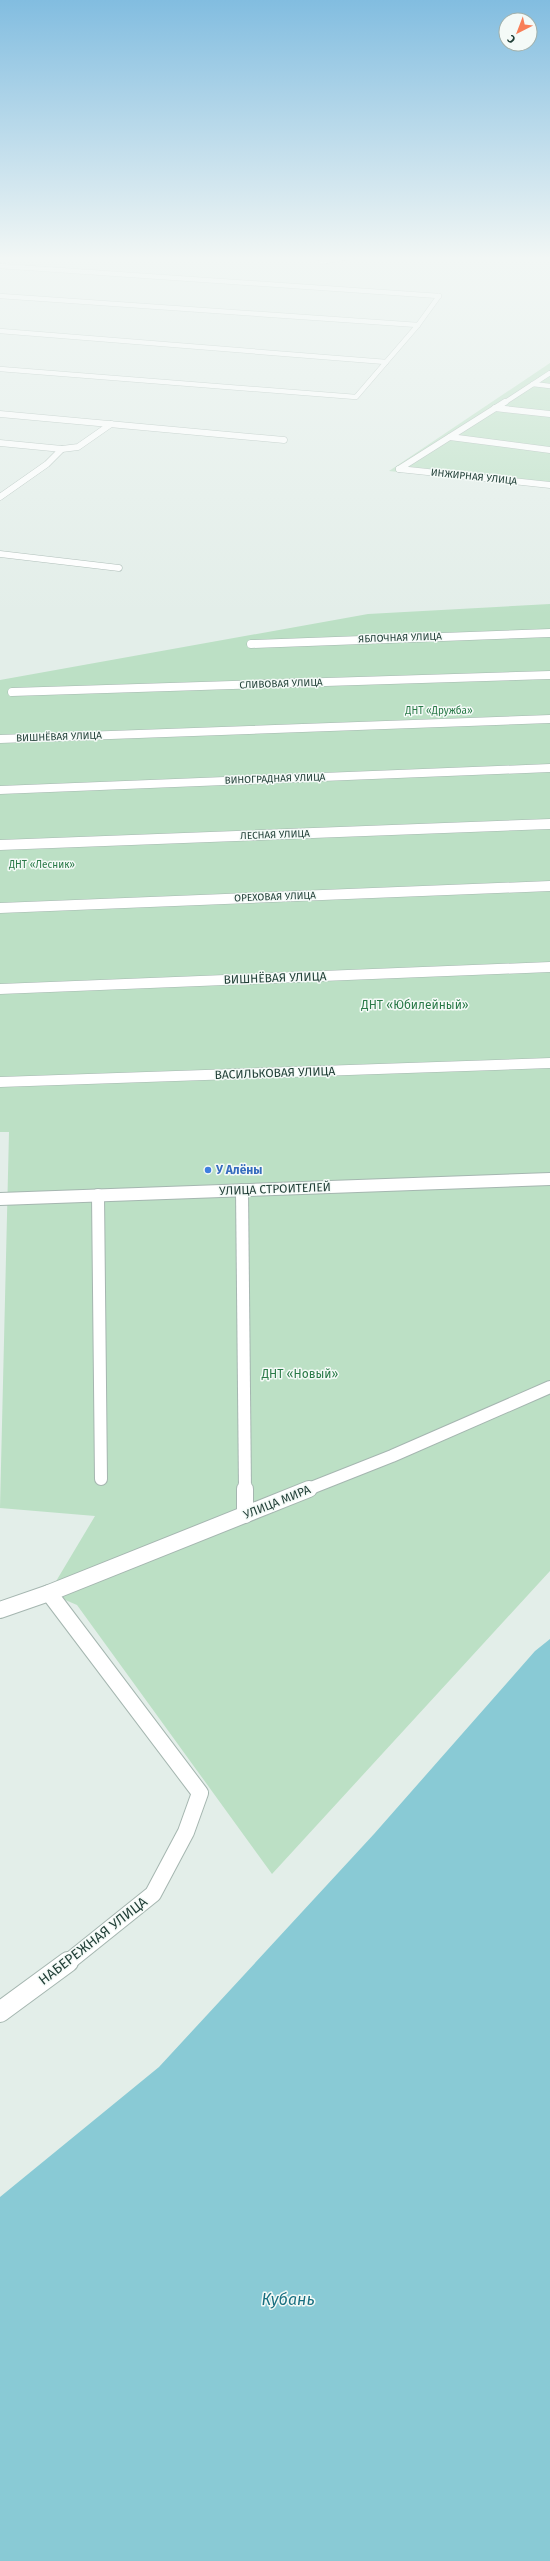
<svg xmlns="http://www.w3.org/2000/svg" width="550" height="2561" viewBox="0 0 550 2561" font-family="'Fira Sans',sans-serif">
	<rect width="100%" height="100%" fill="#e3eee9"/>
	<g fill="#bce0c5">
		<path d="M550,363V488L389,471Z"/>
		<path d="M550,604V1571L272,1874L77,1605L49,1593L95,1516L0,1508L9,1132H0V680L368,614Z"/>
	</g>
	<path fill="#89cad5" d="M550,1639V2561H0V2197L159,2067L374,1834L535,1651Z"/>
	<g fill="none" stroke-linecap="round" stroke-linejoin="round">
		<g stroke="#a5b6b0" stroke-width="5.5">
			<g id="minor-far6">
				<path d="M281,257L283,256"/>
				<path d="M321,262L354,256"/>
				<path d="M0,266L439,296"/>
				<path d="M0,296L418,325"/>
				<path d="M0,331L386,362"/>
				<path d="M0,369L356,397L418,325L439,296"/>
				<path d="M533,384L550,386"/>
				<path d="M504,403L550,373"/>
			</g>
		</g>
		<g stroke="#a5b6b0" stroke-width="7">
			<g id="minor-far5">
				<path d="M495,408L550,414"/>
				<path d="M0,414L284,440"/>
				<path d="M450,437L550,450"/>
				<path d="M0,443L62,449L47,464L0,497"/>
				<path d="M62,449L78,447L111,424"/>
				<path d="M399,469L505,402"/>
				<path d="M399,469L550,485"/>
				<path d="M0,554L119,568"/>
			</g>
		</g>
		<g stroke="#a5b6b0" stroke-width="9">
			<g id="minor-far4">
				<path d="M251,644L550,633"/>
				<path d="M12,692L550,675"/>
				<path d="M0,739L550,719"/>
				<path d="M0,790L550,768"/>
			</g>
		</g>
		<g stroke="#a5b6b0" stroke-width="11">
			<g id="minor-far3">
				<path d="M0,845L550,824"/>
				<path d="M0,908L550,886"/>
				<path d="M0,989L550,967"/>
				<path d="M0,1082L550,1063"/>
			</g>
		</g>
		<g stroke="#a5b6b0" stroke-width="14">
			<g id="minor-far2">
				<path d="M242,1190L245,1490"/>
				<path d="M98,1195L101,1479"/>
				<path d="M0,1199L550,1179"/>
				<path d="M306,1490L392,1456L550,1387"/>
			</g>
		</g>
		<g stroke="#a5b6b0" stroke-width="18">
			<g id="minor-far1">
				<path d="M245,1489V1515"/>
				<path d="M49,1593L200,1793L186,1832L153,1894L67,1963"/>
				<path d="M0,1610L49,1593L309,1489"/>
			</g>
		</g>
		<g stroke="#a5b6b0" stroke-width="22">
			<path id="minor" d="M0,2012L68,1962"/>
		</g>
		<use href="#minor-far6" stroke="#fff" stroke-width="4.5"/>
		<use href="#minor-far5" stroke="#fff" stroke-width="6"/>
		<use href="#minor-far4" stroke="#fff" stroke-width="8"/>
		<use href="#minor-far3" stroke="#fff" stroke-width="10"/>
		<use href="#minor-far2" stroke="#fff" stroke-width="12"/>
		<use href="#minor-far1" stroke="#fff" stroke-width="16"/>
		<use href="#minor" stroke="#fff" stroke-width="20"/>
	</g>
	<linearGradient id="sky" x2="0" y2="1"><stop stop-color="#82bde0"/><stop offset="0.42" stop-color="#f2f7f5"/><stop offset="1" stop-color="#f2f7f5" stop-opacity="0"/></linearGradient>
	<rect width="550" height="615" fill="url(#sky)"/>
	<circle fill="#3f7fe0" stroke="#f4faf7" stroke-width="1.5" cx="208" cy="1170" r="4"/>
	<g text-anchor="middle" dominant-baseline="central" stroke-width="3" stroke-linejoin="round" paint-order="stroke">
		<g font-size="10" fill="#224038" stroke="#f4faf7">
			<text transform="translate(474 477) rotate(6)">ИНЖИРНАЯ УЛИЦА</text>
			<text transform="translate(400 638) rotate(-2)">ЯБЛОЧНАЯ УЛИЦА</text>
			<text transform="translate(281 684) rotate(-2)">СЛИВОВАЯ УЛИЦА</text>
			<text transform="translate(59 737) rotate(-2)">ВИШНЁВАЯ УЛИЦА</text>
			<text transform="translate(275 779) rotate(-2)">ВИНОГРАДНАЯ УЛИЦА</text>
			<text transform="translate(275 835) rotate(-2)">ЛЕСНАЯ УЛИЦА</text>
			<text transform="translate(275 897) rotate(-2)">ОРЕХОВАЯ УЛИЦА</text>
		</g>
		<g font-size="10" fill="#2a7a48" stroke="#f4faf7">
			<text x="439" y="711">ДНТ «Дружба»</text>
			<text x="42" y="865">ДНТ «Лесник»</text>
		</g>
		<g font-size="12" fill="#224038" stroke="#f4faf7">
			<text transform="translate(275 978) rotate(-2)">ВИШНЁВАЯ УЛИЦА</text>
			<text transform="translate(275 1073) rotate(-2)">ВАСИЛЬКОВАЯ УЛИЦА</text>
			<text transform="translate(275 1189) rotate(-2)">УЛИЦА СТРОИТЕЛЕЙ</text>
			<text transform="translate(277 1502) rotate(-22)">УЛИЦА МИРА</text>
		</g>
		<g font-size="12" fill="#2a7a48" stroke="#f4faf7">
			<text x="415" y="1005">ДНТ «Юбилейный»</text>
			<text x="300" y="1374">ДНТ «Новый»</text>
		</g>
		<g font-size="12" font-weight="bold" fill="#366cbe" stroke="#f4faf7" text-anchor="start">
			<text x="216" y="1170">У Алёны</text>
		</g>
		<g font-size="14" fill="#224038" stroke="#f4faf7">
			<text transform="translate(93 1941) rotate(-38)">НАБЕРЕЖНАЯ УЛИЦА</text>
		</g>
		<g font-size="16" font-style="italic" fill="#186f80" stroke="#f4faf7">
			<text x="288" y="2299">Кубань</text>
		</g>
	</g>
	<g transform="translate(518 32) rotate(222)"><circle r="19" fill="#f4faf7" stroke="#a0b0ab"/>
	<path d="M0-3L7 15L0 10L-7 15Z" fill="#f87e57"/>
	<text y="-6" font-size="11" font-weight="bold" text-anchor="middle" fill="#224038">С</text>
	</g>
</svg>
